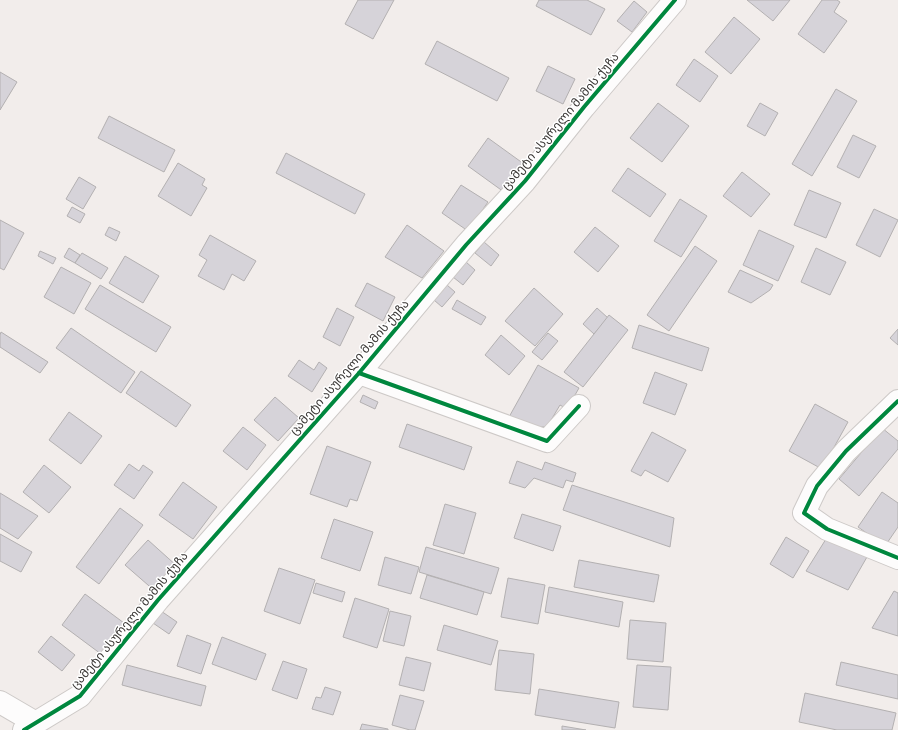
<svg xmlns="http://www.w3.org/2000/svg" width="898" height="730" viewBox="0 0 898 730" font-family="'Noto Serif','Noto Sans Georgian',serif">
	<rect width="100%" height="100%" fill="#f2edeb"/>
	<g fill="#d6d3d9" stroke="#b3b0b1">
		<path d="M358,0H394L373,39L345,24Z"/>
		<path d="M539,0H587L605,9L591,35L536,6Z"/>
		<path d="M747,0H790L773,21Z"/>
		<path d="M822,0H837L840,2L834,12L847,21L824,53L798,34Z"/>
		<path d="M634,1L647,12L632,32L617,21Z"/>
		<path d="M734,17L760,39L731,74L705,52Z"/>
		<path d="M437,41L509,78L497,101L425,64Z"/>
		<path d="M694,59L718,76L700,102L676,85Z"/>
		<path d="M548,66L575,79L563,104L536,91Z"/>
		<path d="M0,72L17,82L0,110Z"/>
		<path d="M836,89L857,101L812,176L792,164Z"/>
		<path d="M658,103L689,126L662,162L630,138Z"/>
		<path d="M760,103L778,113L765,136L747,126Z"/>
		<path d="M109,116L175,150L164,172L98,138Z"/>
		<path d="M853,135L876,146L859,178L837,167Z"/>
		<path d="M488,138L524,164L504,192L468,166Z"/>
		<path d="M286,153L365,194L355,214L276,173Z"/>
		<path d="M178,163L205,179L202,185L207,188L191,216L158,196Z"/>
		<path d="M628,168L666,194L650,217L612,191Z"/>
		<path d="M742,172L770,194L751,217L723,196Z"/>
		<path d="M79,177L96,187L83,209L66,199Z"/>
		<path d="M461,185L488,202L468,231L442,213Z"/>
		<path d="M809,190L841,203L826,238L794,225Z"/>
		<path d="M680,199L707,216L681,257L654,241Z"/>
		<path d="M72,207L85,214L80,223L67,216Z"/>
		<path d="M874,209L898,220L880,257L856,245Z"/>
		<path d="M0,220L24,233L4,270L0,268Z"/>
		<path d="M407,225L444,251L422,278L385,257Z"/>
		<path d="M109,227L120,232L116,241L105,235Z"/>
		<path d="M595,227L619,246L598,272L574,252Z"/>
		<path d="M759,230L794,246L778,281L743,265Z"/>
		<path d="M210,235L256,261L244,281L232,274L224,290L198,276L207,260L199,255Z"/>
		<path d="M484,242L499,255L491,266L475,253Z"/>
		<path d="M695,246L717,261L669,331L647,315Z"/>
		<path d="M69,248L80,255L75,263L64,257Z"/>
		<path d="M816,248L846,262L830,295L801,282Z"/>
		<path d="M40,251L56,258L53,264L38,256Z"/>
		<path d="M82,253L108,268L101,279L75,263Z"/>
		<path d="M125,256L159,276L143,303L109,283Z"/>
		<path d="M466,262L475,270L463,285L453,277Z"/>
		<path d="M61,267L91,283L74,314L44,297Z"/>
		<path d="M740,270L773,285L770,290L751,303L728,292Z"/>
		<path d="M367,283L395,297L383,321L355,306Z"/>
		<path d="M100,285L171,327L156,352L85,309Z"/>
		<path d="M447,285L455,292L442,307L434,300Z"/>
		<path d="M534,288L563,314L535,346L505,321Z"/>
		<path d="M457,300L486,317L481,325L452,309Z"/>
		<path d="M337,308L354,317L340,346L323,337Z"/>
		<path d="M597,308L608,318L594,334L583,324Z"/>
		<path d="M609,315L628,330L583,387L564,372Z"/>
		<path d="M639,325L709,348L702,371L632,348Z"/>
		<path d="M71,328L135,372L121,393L56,348Z"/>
		<path d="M898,329V345L890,338Z"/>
		<path d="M1,332L48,362L40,373L0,347V335Z"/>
		<path d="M548,333L558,341L542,360L532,352Z"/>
		<path d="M501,335L525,356L509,375L485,355Z"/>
		<path d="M299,360L314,370L319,362L327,368L312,392L288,376Z"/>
		<path d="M538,365L579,388L567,409L560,405L547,427H534L509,417Z"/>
		<path d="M141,371L191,405L176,427L126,393Z"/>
		<path d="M655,372L687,384L675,415L643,403Z"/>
		<path d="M363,395L378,402L375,409L360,402Z"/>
		<path d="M275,397L299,418L278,441L254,420Z"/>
		<path d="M815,404L848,422L822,469L789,451Z"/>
		<path d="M69,412L102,436L81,464L49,440Z"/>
		<path d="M407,424L472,447L464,470L399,447Z"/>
		<path d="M243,427L266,445L247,470L223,451Z"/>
		<path d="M882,428L898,441V449L859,496L839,479Z"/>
		<path d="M652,432L686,450L668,482L645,470L641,476L631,471Z"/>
		<path d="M327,446L371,462L357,501L350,499L347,507L310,494Z"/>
		<path d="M517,461L542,470L545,462L576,473L573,482L566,480L563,488L534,478L525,488L509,483Z"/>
		<path d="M129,464L139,471L143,465L153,472L134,499L114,485Z"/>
		<path d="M44,465L71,487L49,513L23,492Z"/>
		<path d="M183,482L217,507L193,539L159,515Z"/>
		<path d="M572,485L674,518L670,547L563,510Z"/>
		<path d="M882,492L898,503V527L885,546L858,527Z"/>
		<path d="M0,493L38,516L18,539L0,528Z"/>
		<path d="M445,504L476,513L464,554L433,545Z"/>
		<path d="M120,508L143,525L99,584L76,567Z"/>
		<path d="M522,514L561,526L553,551L514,538Z"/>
		<path d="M334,519L373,532L360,571L321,558Z"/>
		<path d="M0,534L32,552L21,572L0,561Z"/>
		<path d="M786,537L809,551L793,578L770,564Z"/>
		<path d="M826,539L867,557L848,590L806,571Z"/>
		<path d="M148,540L178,567L156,592L125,565Z"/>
		<path d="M426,547L499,568L491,594L419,572Z"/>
		<path d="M385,557L419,567L411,594L378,585Z"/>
		<path d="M579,560L659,575L654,602L574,587Z"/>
		<path d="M279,568L315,580L300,624L264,611Z"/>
		<path d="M427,575L484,592L477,615L420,598Z"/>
		<path d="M508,578L545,585L538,624L501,617Z"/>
		<path d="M316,583L345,592L342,602L313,593Z"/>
		<path d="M549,587L623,602L619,627L545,612Z"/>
		<path d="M894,591L898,593V636L872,628Z"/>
		<path d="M85,594L124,623L101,654L62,625Z"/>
		<path d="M355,598L389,609L377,648L343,637Z"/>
		<path d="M161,611L177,622L169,634L153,623Z"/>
		<path d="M390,611L411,616L404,646L383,641Z"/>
		<path d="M630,620L666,623L663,662L627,659Z"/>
		<path d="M444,625L498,641L491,665L437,650Z"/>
		<path d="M187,635L211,644L201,674L177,666Z"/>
		<path d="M51,636L75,655L62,671L38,652Z"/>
		<path d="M222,637L266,654L256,680L212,664Z"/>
		<path d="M499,650L534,654L530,694L495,690Z"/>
		<path d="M406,657L431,663L424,691L399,685Z"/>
		<path d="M283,661L307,669L297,699L272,690Z"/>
		<path d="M841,662L898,675V699L836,685Z"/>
		<path d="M127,665L206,686L201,706L122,685Z"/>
		<path d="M637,665L671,667L668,710L633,707Z"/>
		<path d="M325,687L341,692L333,715L312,709L316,697L321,698Z"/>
		<path d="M539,689L619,702L615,728L535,715Z"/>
		<path d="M805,693L896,713L892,730H837L799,722Z"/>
		<path d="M400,695L424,701L415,730H410L392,725Z"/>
		<path d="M362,724L388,729V730H360Z"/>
		<path d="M562,726L586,730H562Z"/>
	</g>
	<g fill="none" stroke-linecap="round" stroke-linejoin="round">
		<g stroke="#cdc9c7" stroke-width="24">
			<g id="minor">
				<path d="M359,373L547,441L579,406"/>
				<path d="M898,401L846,451L817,486L804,513L827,529L898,558"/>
				<path d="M0,702L36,723"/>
				<path d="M24,730L80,696L158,600L359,373L466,245L525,181L584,107L675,0"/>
			</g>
		</g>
		<use href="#minor" stroke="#fdfcfc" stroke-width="22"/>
		<g stroke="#fff" stroke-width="6">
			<g id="cycleway">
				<path d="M359,373L547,441L579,406"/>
				<path d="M898,401L846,451L817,486L804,513L827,529L898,558"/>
				<path d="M24,730L80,696L158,600L359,373L466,245L525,181L584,107L675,0"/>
			</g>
		</g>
		<use href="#cycleway" stroke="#00873e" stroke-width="4"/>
	</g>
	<g text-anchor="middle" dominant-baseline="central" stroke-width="3" stroke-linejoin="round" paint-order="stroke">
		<g font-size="12" fill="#383533" stroke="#fff">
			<text transform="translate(560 121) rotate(-50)">ცამეტი ასურელი მამის ქუჩა</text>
			<text transform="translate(349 367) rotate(-49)">ცამეტი ასურელი მამის ქუჩა</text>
			<text transform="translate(129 620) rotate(-50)">ცამეტი ასურელი მამის ქუჩა</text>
		</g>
	</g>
</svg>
